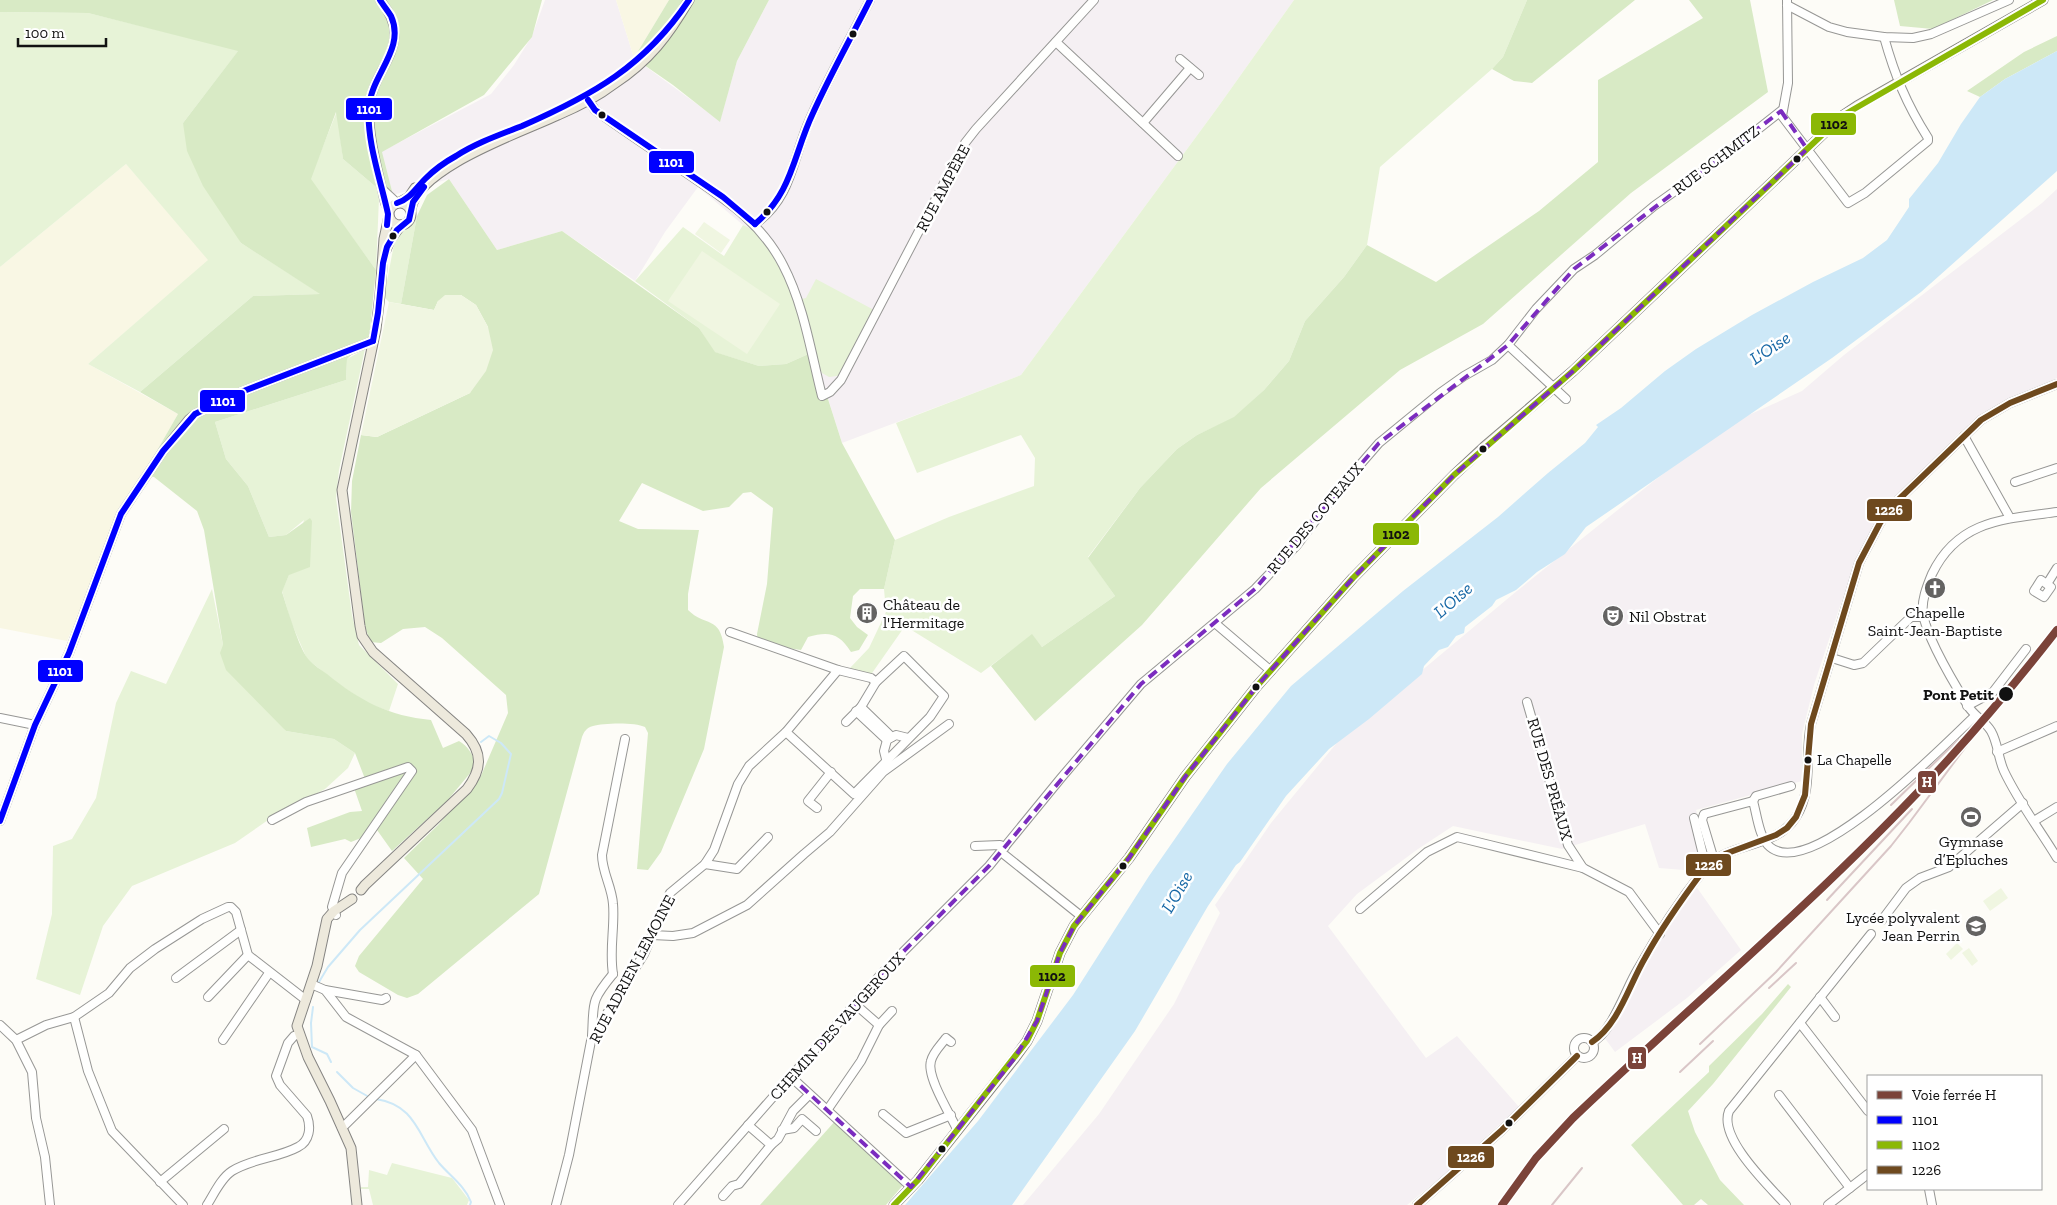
<svg xmlns="http://www.w3.org/2000/svg" width="2057" height="1205" viewBox="0 0 2057 1205" font-family="'Zilla Slab',serif">
	<rect width="100%" height="100%" fill="#fdfcf7"/>
	<g fill="#f5f0f3">
		<path d="M545,0H616L634,58L720,121L737,61L769,0H1294L1218,107L1021,375L842,443L797,300L760,233L743,225L698,187L665,232L635,281L562,231L497,250L449,179L393,195L381,152L491,94L514,65L532,36Z"/>
		<path d="M2057,189V378L1997,409L1960,432L1897,499L1862,548L1840,606L1814,685L1802,734V781L1696,810L1710,854L1693,882L1741,950L1687,998L1615,1052L1601,1033L1640,960L1696,871L1659,868L1645,824L1562,849L1453,826L1418,849L1357,894L1328,926L1426,1058L1457,1036L1519,1107L1439,1179L1407,1205H1023L1099,1114L1174,1004L1220,913L1215,905L1271,823L1340,739L1512,595L1655,480L1733,422L1802,391L1844,355L2042,203Z"/>
	</g>
	<g fill="#f9f7e4">
		<path d="M616,0H669L634,58Z"/>
		<path d="M126,164L209,260L88,364L178,414L121,514L67,641L0,628V267Z"/>
	</g>
	<g fill="#e7f3d7">
		<path d="M1294,0H1527L1503,57L1492,69L1380,167L1367,245L1344,277L1305,321L1289,361L1264,390L1234,418L1197,435L1177,449L1140,488L1088,557L1115,596L1042,647L1032,635L981,673L905,626L870,676L850,668L869,648L886,612L884,589L895,540L949,517L1034,486L1035,458L1021,435L917,473L896,423L1021,375L1218,107Z"/>
		<path d="M0,12L88,13L239,50L183,123L241,243L321,294L253,296L140,392L88,364L208,260L126,164L0,267Z"/>
		<path d="M337,111L343,159L376,187L379,198L376,270L310,179Z"/>
		<path d="M417,216L401,304L389,302L384,297L395,239Z"/>
		<path d="M743,225L760,233L797,300L806,298L816,279L874,310L842,372L837,376L829,377L822,373L813,352L786,364L759,366L714,352L699,328L635,281L683,227L724,256Z"/>
		<path d="M365,349L339,470L336,498L352,615L359,645L398,684L389,711L369,704L340,685L307,659L291,622L282,591L289,575L304,520L286,535L269,537L248,486L226,459L215,422L346,380L347,359Z"/>
		<path d="M212,589L223,645L286,731L334,739L355,753L348,768L325,789L271,818L235,843L132,886L103,926L80,995L36,979L52,914L53,846L72,839L96,798L116,703L131,671L166,684Z"/>
		<path d="M392,1163L452,1178L469,1200L467,1205H373L369,1189H361V1187H368L369,1170L387,1175Z"/>
	</g>
	<g fill="#d8eac5">
		<path d="M0,0H542L532,37L484,95L382,152L393,195L385,189L376,187L343,159L336,112L311,179L376,270L369,339L347,359L346,380L215,422L226,459L248,486L269,537L286,535L310,518L312,521L310,567L289,575L282,592C287,607 299,649 309,660C314,665 321,670 327,674C360,701 389,716 431,720L443,748L459,741C468,746 474,756 476,766L447,801L392,851L377,830L372,826L361,838L351,842L345,839L311,847L307,828L350,812L362,811L354,788L367,784L355,753L334,739L286,731L226,670L220,653L223,645L204,530L197,511L154,477L143,475L178,414L140,392L253,296L320,294L241,243L203,186L187,151L183,123L238,51L88,13L0,12Z"/>
		<path d="M669,0H769L737,61L720,122L673,85L634,58Z"/>
		<path d="M1527,0H1635L1532,83L1514,81L1492,69L1503,57Z"/>
		<path d="M1689,0H1750L1768,92L1631,193L1483,324L1400,370L1261,488L1142,625L1035,721L991,666L1032,634L1042,647L1115,596L1088,558L1140,488L1177,449L1197,435L1234,417L1264,390L1289,361L1305,321L1344,277L1367,245L1436,282L1539,211L1598,162V80L1703,18Z"/>
		<path d="M1894,0H1993L1933,29L1900,26Z"/>
		<path d="M2057,36V51L2005,79L1980,97L1967,91L2024,52Z"/>
		<path d="M449,179L497,250L562,231L699,328L715,352L759,366L786,364L813,352L842,443L895,540L884,589H860L853,596L850,618L857,627L868,635L859,650L851,652C839,633 829,631 808,637L801,650L758,644L757,634L767,584L773,508L751,492L743,493L729,507L703,511L642,483L619,521L638,529L699,530L688,594V610C705,627 720,615 724,647L704,749L661,852L648,870L637,869L648,733L645,727C635,722 603,723 593,726C586,728 584,732 582,737L539,894L418,994L407,998L398,995L359,972L355,966L359,956L423,879L404,858L438,825L480,778L508,713L506,695L442,638L425,627L403,629L381,643L370,642L365,626L351,512L352,481L361,435L377,437L470,393L488,327L476,305L461,295L438,301L434,310L401,304L417,216L427,195Z"/>
		<path d="M1788,984L1791,987L1713,1084L1688,1111L1695,1132L1720,1180L1744,1205H1708L1701,1199L1694,1205H1683L1631,1145L1709,1072V1066L1762,1014Z"/>
		<path d="M836,1120L904,1184L886,1205H760Z"/>
	</g>
	<g fill="#f0f6e1">
		<path d="M704,222L730,240L721,253L695,234Z"/>
		<path d="M702,251L780,304L747,354L668,301Z"/>
		<path d="M445,295H461L476,305L488,327L493,350L486,371L470,393L377,437L361,435L389,302L434,310L438,301Z"/>
		<path d="M2001,888L2008,898L1990,911L1983,901Z"/>
		<path d="M1957,943L1963,949L1951,960L1946,954Z"/>
		<path d="M1969,948L1978,961L1972,966L1962,953Z"/>
	</g>
	<path fill="#cde8f7" d="M2057,51V171L1921,292L1832,358L1586,527L1565,554L1537,572L1516,590L1496,600L1492,606L1465,627L1464,633L1456,636L1448,647L1439,650L1424,666L1422,674L1369,719L1329,749L1286,796L1240,862L1236,865L1208,906L1135,1031L1012,1205H905L978,1121L1073,995L1149,876L1227,764L1291,686L1403,591L1498,517L1548,473L1585,443L1598,427L1596,425L1621,408L1665,371L1696,349L1752,315L1813,282L1863,258L1887,240L1909,207V199L1938,163L1961,124L1980,97L2005,79Z"/>
	<g fill="none" stroke-linecap="round" stroke-linejoin="round">
		<g stroke="#cde8f7" stroke-width="2">
			<path d="M319,982L328,967L360,930L499,799L502,793L511,754L501,743L489,736L481,742"/>
			<path d="M313,1007L311,1023L312,1047L327,1054L331,1062"/>
			<path d="M337,1072L353,1088L369,1097"/>
			<path d="M376,1099C416,1105 418,1136 439,1163C450,1176 465,1186 471,1202L470,1205"/>
		</g>
		<g stroke="#979795" stroke-width="10">
			<g id="minor">
				<path d="M380,0C418,46 370,67 369,111C369,140 379,174 385,203L389,211"/>
				<path d="M1787,0L1788,83L1782,116L1848,203L1865,193L1928,141V138C1906,103 1895,76 1884,37"/>
				<path d="M1787,5L1829,27L1847,32L1884,37L1913,38L1931,34L2009,0"/>
				<path d="M1056,42L1178,156"/>
				<path d="M1180,59L1199,75"/>
				<path d="M586,96L595,110C628,134 662,156 695,179C731,203 763,226 783,265C804,305 811,353 822,396L830,392L841,380L965,143L976,129L1094,0"/>
				<path d="M1143,123L1190,68"/>
				<path d="M384,191L397,203"/>
				<path d="M755,224C793,197 792,158 810,119C828,78 850,39 870,0"/>
				<path d="M1508,345L1566,399"/>
				<path d="M1964,436L2010,518"/>
				<path d="M2015,482L2057,468"/>
				<path d="M2057,512C2004,519 1958,520 1932,574C1927,586 1921,601 1923,614C1927,638 1955,685 1968,706C1974,716 1985,721 1991,731C1998,743 1998,758 2004,771C2018,801 2040,830 2057,858"/>
				<path d="M2041,580L2051,587L2044,597L2034,591Z"/>
				<path d="M2047,584L2057,568"/>
				<path d="M1216,624L1271,671"/>
				<path d="M730,632L838,670L871,678L876,682L904,656L944,696L930,717L854,794L786,732"/>
				<path d="M1832,658L1854,665L1863,663L1911,617H1924"/>
				<path d="M1527,702L1568,845L1583,868L1629,892L1660,934"/>
				<path d="M1967,706L1993,692L2026,649"/>
				<path d="M861,707L892,737"/>
				<path d="M856,711L887,740"/>
				<path d="M0,718L35,725"/>
				<path d="M846,722L861,707L876,682"/>
				<path d="M1997,752L2057,726"/>
				<path d="M886,759L884,751L887,740L896,735L908,738"/>
				<path d="M1753,801L1756,796L1791,786"/>
				<path d="M817,808L808,801L831,772"/>
				<path d="M1694,818L1706,867"/>
				<path d="M272,820L306,802L408,767L412,771L342,873L332,907L336,915"/>
				<path d="M0,821L35,725L69,653L121,514L163,451L189,419L195,414L241,392L373,341"/>
				<path d="M2034,821L2057,807"/>
				<path d="M975,846L1000,845L1005,847"/>
				<path d="M1001,852L1081,916"/>
				<path d="M1714,860L1702,820L1704,814L1753,801C1757,815 1759,838 1770,847C1812,882 1945,744 1975,716"/>
				<path d="M705,864L737,869L768,837"/>
				<path d="M1360,909L1427,852L1457,837L1583,868"/>
				<path d="M1882,920L1906,888L1920,878L1949,867L2023,803"/>
				<path d="M652,935L673,936L693,933L747,905L804,854L830,832L883,772L949,724"/>
				<path d="M613,974C609,950 615,927 613,904C612,887 602,872 602,855L625,739"/>
				<path d="M176,978L241,930"/>
				<path d="M311,984L325,990L346,1017L416,1055L472,1130L500,1205"/>
				<path d="M325,990L382,1000L386,998"/>
				<path d="M208,997L248,955"/>
				<path d="M1820,997L1835,1017"/>
				<path d="M74,1017L88,1071L112,1131L183,1205"/>
				<path d="M1800,1023L1868,1111"/>
				<path d="M0,1025L16,1040L32,1072L36,1118L45,1157L50,1205"/>
				<path d="M879,1025L892,1011"/>
				<path d="M592,1036C594,1002 590,1002 613,974"/>
				<circle cx="1584" cy="1048" r="10"/>
				<path d="M16,1040L46,1025L74,1017L109,993L130,968L155,949L202,919L228,907H231L236,912L248,955L306,1000"/>
				<path d="M223,1040L269,973"/>
				<path d="M951,1042L946,1038C941,1045 933,1052 931,1061C926,1076 950,1114 957,1129"/>
				<path d="M1592,1042C1612,1033 1626,988 1638,969C1657,935 1679,901 1703,871C1727,840 1774,851 1796,817C1814,789 1804,755 1811,724L1859,563L1880,523L1893,505L1981,420L2010,403L2057,384"/>
				<path d="M791,1077L911,1187"/>
				<path d="M1779,1095L1850,1188"/>
				<path d="M828,1109L861,1061L879,1025L855,1004"/>
				<path d="M883,1114L906,1133L951,1115"/>
				<path d="M342,1128L416,1055"/>
				<path d="M782,1130L794,1128L802,1119L816,1131"/>
				<path d="M771,1145L778,1139L793,1111L807,1097"/>
				<path d="M160,1182L224,1129"/>
				<path d="M1929,1189L1932,1205"/>
				<path d="M723,1196L732,1186L739,1184L771,1145L748,1125"/>
				<path d="M207,1205C214,1194 221,1178 232,1171C253,1158 278,1158 298,1147C310,1141 311,1127 307,1116L280,1085L276,1076L288,1043L294,1036L300,1034"/>
				<path d="M556,1205L569,1155L591,1041L596,1031L644,954L670,893L705,864L714,850L738,784L749,766L786,732L838,670"/>
				<path d="M678,1205L882,973L989,866L1061,778L1141,684L1255,589L1297,545L1339,489L1379,443L1440,393L1464,376L1492,360L1508,345L1536,309L1574,269L1595,255L1654,206L1724,156L1781,111"/>
				<path d="M1417,1205L1502,1130L1577,1056"/>
				<path d="M1786,1205C1769,1186 1718,1138 1729,1111L1871,934"/>
				<path d="M1828,1205L1868,1174"/>
			</g>
		</g>
		<g stroke="#858482" stroke-width="11">
			<g id="major">
				<path d="M400,202L409,197L415,188"/>
				<circle cx="400" cy="214" r="11"/>
				<path d="M411,209C418,167 522,132 558,115C577,107 597,97 614,84C649,61 668,36 689,0"/>
				<path d="M386,250L390,240L401,225"/>
				<path d="M361,890L365,885L467,789C482,769 483,753 466,734L373,652L362,636L360,626L342,490L376,329L380,295L384,239L389,216"/>
				<path d="M352,899L334,911L327,919L317,966L297,1026L308,1057L330,1101L351,1148L357,1205"/>
				<path d="M894,1205L918,1180L1014,1059L1027,1041L1037,1021L1060,953L1074,926L1129,858L1185,777L1257,686L1353,578L1454,475L1484,447L1573,371L1842,116L1857,106L2043,0"/>
			</g>
		</g>
		<use href="#minor" stroke="#fffffe" stroke-width="8"/>
		<use href="#major" stroke="#ede9dc" stroke-width="9"/>
		<g stroke="#d9c6c7" stroke-width="2">
			<path d="M1891,805L1958,740"/>
			<path d="M1827,900L1912,809"/>
			<path d="M1769,988L1796,963"/>
			<path d="M1700,1044L1776,972L1891,846L1909,823L1979,729"/>
			<path d="M1680,1072L1713,1041"/>
			<path d="M1552,1205L1582,1168"/>
		</g>
		<g stroke="#fff" stroke-width="10">
			<g id="bus-1">
				<path d="M380,0C383,5 388,11 391,16C406,49 371,75 369,107C366,140 381,181 388,214L387,225"/>
				<path d="M588,100L595,110L723,197L755,224"/>
				<path d="M397,203C410,199 416,188 425,179C434,170 445,162 456,156C476,143 499,135 522,126C593,95 645,66 689,0"/>
				<path d="M755,224C793,192 793,155 813,113C830,75 851,38 870,0"/>
				<path d="M373,341L378,313L383,263L387,247L397,230L409,220L413,202L424,187"/>
				<path d="M0,821L35,725L69,653L121,514L163,451L195,414L241,392L373,341"/>
			</g>
		</g>
		<g stroke="#fff" stroke-width="10">
			<path id="bus-2" d="M894,1205L918,1180L1027,1041L1037,1021L1060,953L1074,926L1129,858L1185,777L1257,686L1353,578L1454,475L1573,371L1842,116L2043,0"/>
		</g>
		<g stroke="#fff" stroke-width="10">
			<g id="bus-3">
				<path d="M1592,1042C1619,1024 1629,985 1645,958C1662,927 1682,899 1703,871L1713,861L1725,854L1776,835L1787,828L1796,817L1805,795L1811,724L1859,563L1880,523L1893,505L1981,420L2010,403L2057,384"/>
				<path d="M1417,1205L1502,1130L1577,1056"/>
			</g>
		</g>
		<use href="#bus-1" stroke="#00f" stroke-width="6"/>
		<use href="#bus-2" stroke="#8bb805" stroke-width="6"/>
		<use href="#bus-3" stroke="#6e491e" stroke-width="6"/>
		<g stroke="#fff" stroke-width="11">
			<path id="rail-1" d="M1502,1205L1536,1158L1573,1118C1698,999 1831,888 1948,760C1986,718 2022,675 2057,630"/>
		</g>
		<use href="#rail-1" stroke="#7b4339" stroke-width="8"/>
	</g>
	<path fill="none" stroke="#7b2cbf" stroke-width="4" stroke-dasharray="10 6" stroke-linejoin="round" d="M1781,111L1807,149L1573,371L1454,475L1353,578L1257,686L1185,777L1129,858L1074,926L1060,953L1037,1021L1014,1059L911,1187L791,1077L882,973L989,866L1141,684L1255,589L1379,443L1508,345L1574,269Z"/>
	<defs>
		<g id="church-disc" transform="scale(1.125)"><circle r="9.5" fill="#646362" stroke="#fff"/><path d="M-1.2-6h2.4v3.5h3.3v2.4h-3.3V6h-2.4V-.1h-3.3v-2.4h3.3Z" fill="#fff"/></g>
		<g id="building-disc" transform="scale(1.125)"><circle r="9.5" fill="#646362" stroke="#fff"/><path d="M-4-6H4V6H1V3H-1V6H-4ZM-2.5-4.3h1.7v1.8h-1.7ZM.8-4.3h1.7v1.8H.8ZM-2.5-1h1.7V.8h-1.7ZM.8-1h1.7V.8H.8Z" fill="#fff"/></g>
		<g id="theatre-disc" transform="scale(1.125)"><circle r="9.5" fill="#646362" stroke="#fff"/><path d="M-5-5.5Q0-4 5-5.5V0Q5 5 0 6Q-5 5-5 0ZM-3.3-2.5H-1v1.5H-3.3ZM1-2.5H3.3v1.5H1ZM-2.8 1Q0 5.5 2.8 1Z" fill="#fff"/></g>
		<g id="stadium-disc" transform="scale(1.125)"><circle r="9.5" fill="#646362" stroke="#fff"/><path d="M0-5a6.5 5 0 1 0 0 10a6.5 5 0 1 0 0-10ZM-3.5-1.8h7v3.6h-7Z" fill="#fff"/></g>
		<g id="school-disc" transform="scale(1.125)"><circle r="9.5" fill="#646362" stroke="#fff"/><path d="M0-5L7-2L0 1L-7-2ZM-4 1L0 2.5L4 1V4Q0 6-4 4Z" fill="#fff"/></g>
	</defs>
	<g fill-rule="evenodd">
		<use href="#church-disc" x="1935" y="588"/>
		<use href="#building-disc" x="867" y="613"/>
		<use href="#theatre-disc" x="1613" y="616"/>
		<use href="#stadium-disc" x="1971" y="817"/>
		<use href="#school-disc" x="1976" y="926"/>
	</g>
	<g fill="#111" stroke="#fff" stroke-width="2">
		<circle cx="853" cy="34" r="4.5"/>
		<circle cx="602" cy="115" r="4.5"/>
		<circle cx="1797" cy="159" r="4.5"/>
		<circle cx="767" cy="212" r="4.5"/>
		<circle cx="393" cy="236" r="4.5"/>
		<circle cx="1483" cy="449" r="4.5"/>
		<circle cx="1256" cy="687" r="4.5"/>
		<circle cx="2006" cy="694" r="8"/>
		<circle cx="1808" cy="760" r="4.5"/>
		<circle cx="1123" cy="866" r="4.5"/>
		<circle cx="1509" cy="1123" r="4.5"/>
		<circle cx="942" cy="1149" r="4.5"/>
	</g>
	<g text-anchor="middle" dominant-baseline="central" stroke-width="5" stroke-linejoin="round" paint-order="stroke">
		<g font-size="15" fill="#111" stroke="#fff" text-anchor="start">
			<text x="1817" y="760">La Chapelle</text>
		</g>
		<g font-size="16" fill="#111" stroke="#fff">
			<text transform="translate(1716 160) rotate(-37)">RUE SCHMITZ</text>
			<text transform="translate(943 188) rotate(-62)">RUE AMPÈRE</text>
			<text transform="translate(1315 518) rotate(-50)">RUE DES COTEAUX</text>
			<text transform="translate(1550 779) rotate(74)">RUE DES PRÉAUX</text>
			<text transform="translate(632 969) rotate(-62)">RUE ADRIEN LEMOINE</text>
			<text transform="translate(837 1026) rotate(-48)">CHEMIN DES VAUGEROUX</text>
		</g>
		<g font-size="16" fill="#111" stroke="#fff" text-anchor="start">
			<text x="883" y="604">Château de<tspan x="883" dy="18">l'Hermitage</tspan></text>
			<text x="1935" y="612" text-anchor="middle">Chapelle<tspan x="1935" dy="18">Saint-Jean-Baptiste</tspan></text>
			<text x="1629" y="616">Nil Obstrat</text>
			<text x="1971" y="841" text-anchor="middle">Gymnase<tspan x="1971" dy="18">d’Epluches</tspan></text>
			<text x="1960" y="917" text-anchor="end">Lycée polyvalent<tspan x="1960" dy="18">Jean Perrin</tspan></text>
		</g>
		<g font-size="16" font-weight="bold" fill="#111" stroke="#fff" text-anchor="end">
			<text x="1994" y="694">Pont Petit</text>
		</g>
		<g font-size="18" font-style="italic" fill="#1768a6" stroke="#fff">
			<text transform="translate(1770 348) rotate(-34)">L'Oise</text>
			<text transform="translate(1453 600) rotate(-41)">L'Oise</text>
			<text transform="translate(1177 892) rotate(-60)">L'Oise</text>
		</g>
	</g>
	<g stroke="#fff" stroke-width="2">
		<rect x="345" y="97" width="48" height="24" rx="5" fill="#00f"/>
		<rect x="1810" y="112" width="47" height="24" rx="5" fill="#8bb805"/>
		<rect x="648" y="150" width="47" height="24" rx="5" fill="#00f"/>
		<rect x="199" y="389" width="47" height="24" rx="5" fill="#00f"/>
		<rect x="1866" y="498" width="47" height="24" rx="5" fill="#6e491e"/>
		<rect x="1372" y="522" width="48" height="24" rx="5" fill="#8bb805"/>
		<rect x="37" y="659" width="47" height="24" rx="5" fill="#00f"/>
		<rect x="1917" y="770" width="20" height="24" rx="5" fill="#7b4339"/>
		<rect x="1685" y="853" width="47" height="24" rx="5" fill="#6e491e"/>
		<rect x="1029" y="964" width="47" height="24" rx="5" fill="#8bb805"/>
		<rect x="1627" y="1046" width="20" height="24" rx="5" fill="#7b4339"/>
		<rect x="1447" y="1145" width="48" height="24" rx="5" fill="#6e491e"/>
	</g>
	<g font-size="14" text-anchor="middle" font-weight="bold" fill="#fff">
		<text x="369" y="114">1101</text>
		<text x="671" y="167">1101</text>
		<text x="223" y="406">1101</text>
		<text x="1889" y="515">1226</text>
		<text x="60" y="676">1101</text>
		<text x="1927" y="787">H</text>
		<text x="1709" y="870">1226</text>
		<text x="1637" y="1063">H</text>
		<text x="1471" y="1162">1226</text>
	</g>
	<g font-size="14" text-anchor="middle" font-weight="bold" fill="#111">
		<text x="1834" y="129">1102</text>
		<text x="1396" y="539">1102</text>
		<text x="1052" y="981">1102</text>
	</g>
	<rect x="1867" y="1075" width="175" height="115" fill="#ffffff" stroke="#a0a0a0"/>
	<rect x="1877" y="1091" width="25" height="8" fill="#7b4339" stroke="#a0a0a0"/>
	<text x="1912" y="1100" font-size="15" fill="#111111">Voie ferrée H</text>
	<rect x="1877" y="1116" width="25" height="8" fill="#0000ff" stroke="#a0a0a0"/>
	<text x="1912" y="1125" font-size="15" fill="#111111">1101</text>
	<rect x="1877" y="1141" width="25" height="8" fill="#8bb805" stroke="#a0a0a0"/>
	<text x="1912" y="1150" font-size="15" fill="#111111">1102</text>
	<rect x="1877" y="1166" width="25" height="8" fill="#6e491e" stroke="#a0a0a0"/>
	<text x="1912" y="1175" font-size="15" fill="#111111">1226</text>
	<path d="M18 38v8h88v-8" fill="none" stroke="#111111" stroke-width="2.5"/>
	<text x="25" y="38" font-size="15" fill="#111111" stroke="#ffffff" stroke-width="4" paint-order="stroke">100 m</text>
</svg>
